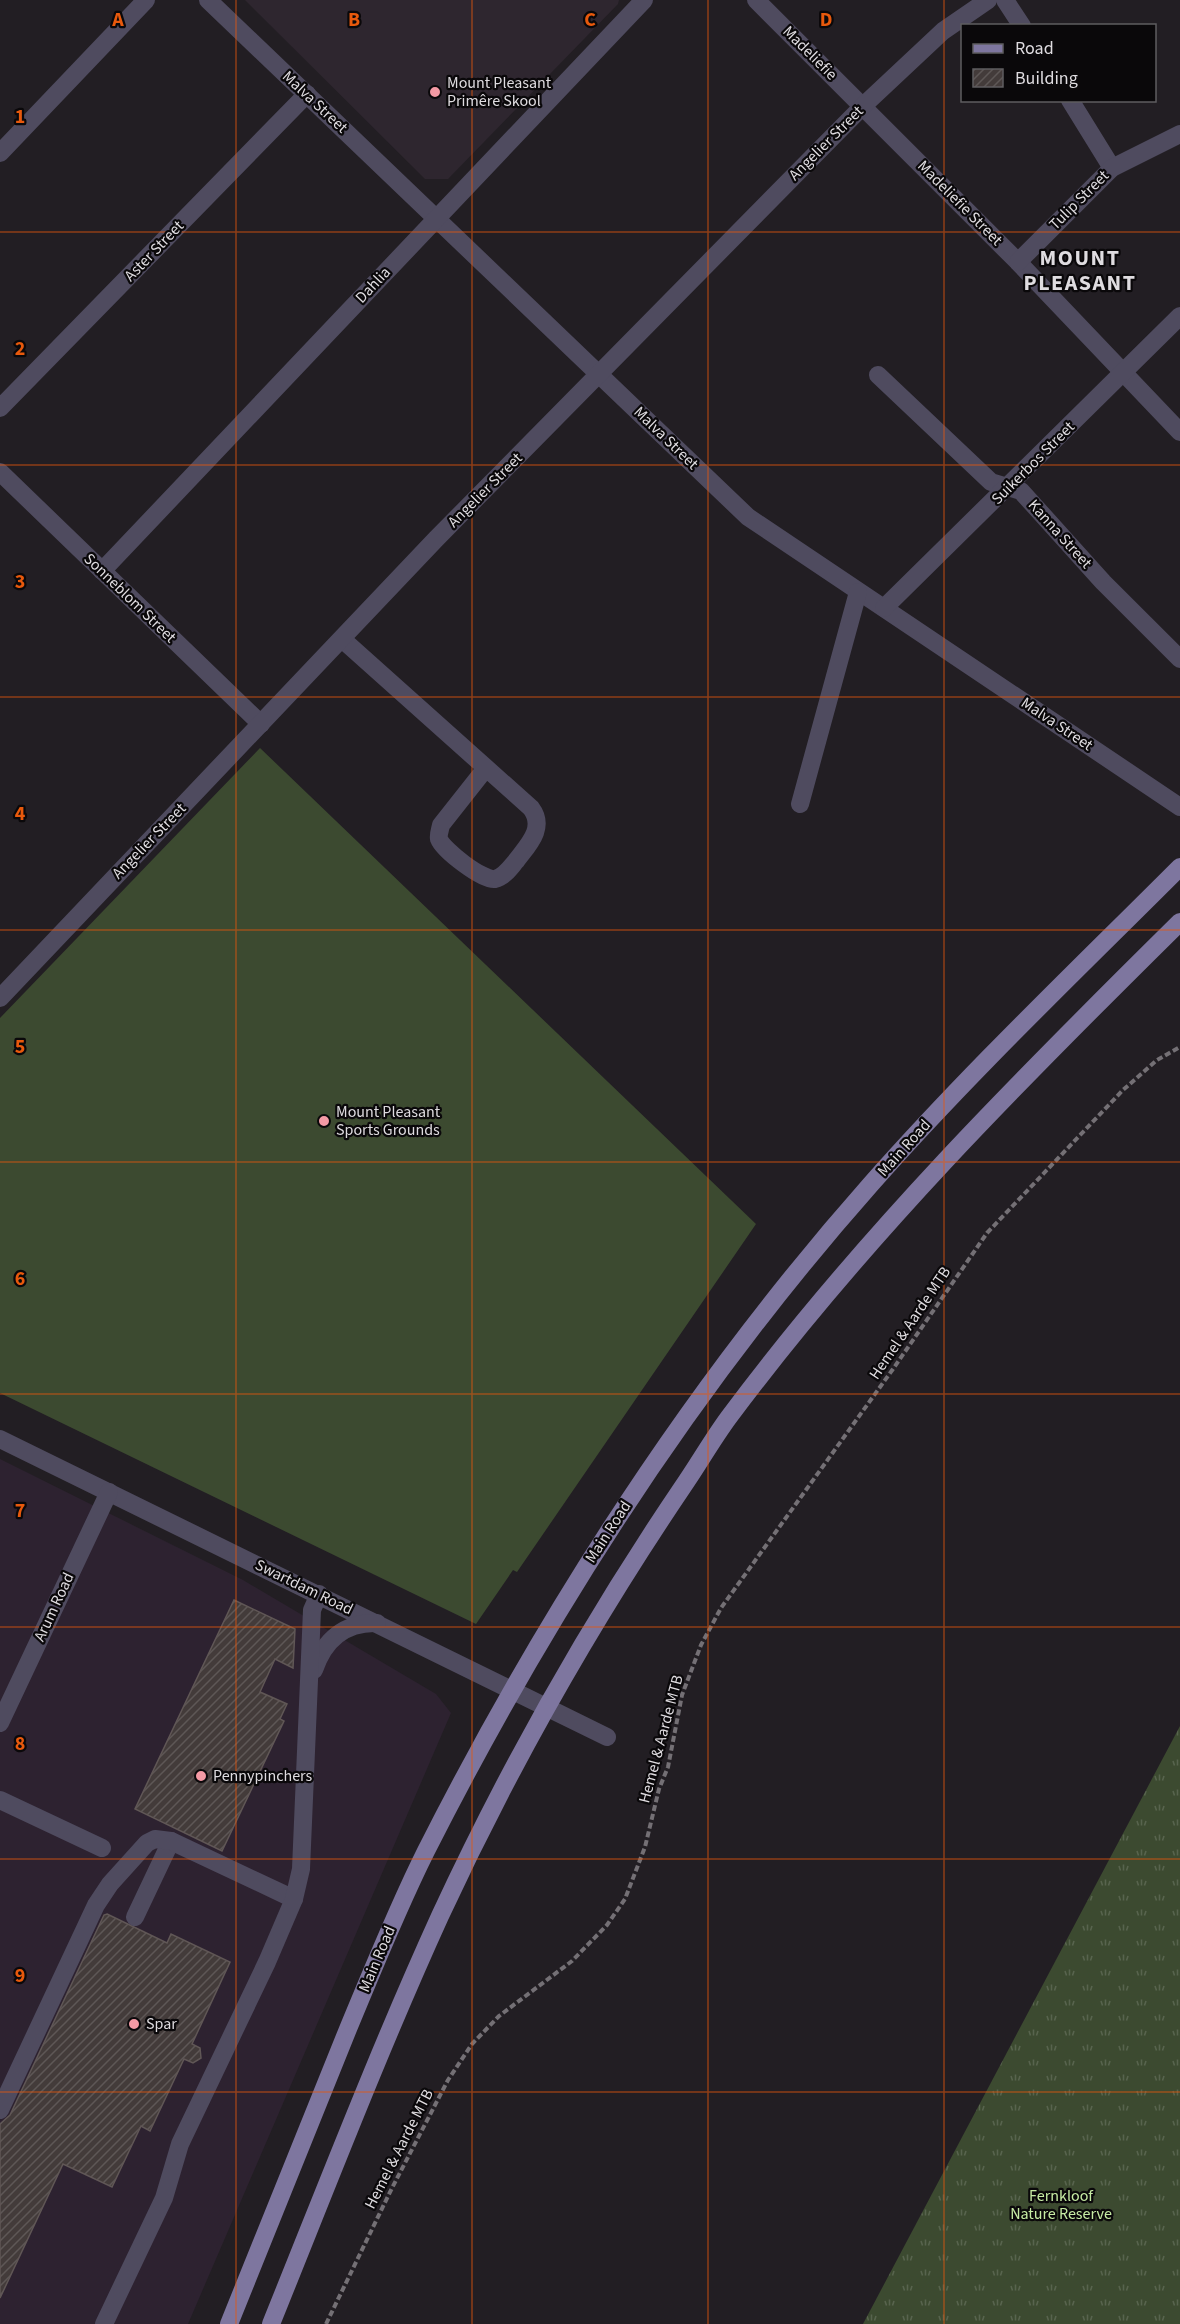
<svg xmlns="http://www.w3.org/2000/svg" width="1180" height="2324" viewBox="0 0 1180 2324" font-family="'Source Sans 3',sans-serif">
	<defs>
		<pattern id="grass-tufts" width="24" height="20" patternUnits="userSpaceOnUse" patternTransform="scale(1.5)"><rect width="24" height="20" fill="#3c4a30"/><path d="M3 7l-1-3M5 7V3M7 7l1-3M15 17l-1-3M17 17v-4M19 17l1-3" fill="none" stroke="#58644e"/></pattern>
		<pattern id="building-hatch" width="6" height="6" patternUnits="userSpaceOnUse" patternTransform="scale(1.5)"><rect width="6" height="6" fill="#433b3a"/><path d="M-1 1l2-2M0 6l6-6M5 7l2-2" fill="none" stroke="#5e5756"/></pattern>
	</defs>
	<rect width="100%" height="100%" fill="#221e23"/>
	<path fill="#2d2230" d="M0,1459L243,1580L436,1694L451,1713L188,2324H0Z"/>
	<path fill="#2e262f" d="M245,0H619L618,4L448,179H425Z"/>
	<path fill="url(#grass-tufts)" d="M1180,1726V2324H863Z"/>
	<path fill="#3c4a30" d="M260,748L756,1224L517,1572L513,1570L476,1624L0,1393V1018Z"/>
	<g fill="url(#building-hatch)" stroke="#605756" stroke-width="1.5">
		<path d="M234,1600L295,1629L293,1668L275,1659L260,1692L287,1704L280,1719L284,1721L222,1851L135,1809Z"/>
		<path d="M107,1914L167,1943L171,1934L230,1962L192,2044L200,2048L201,2058L193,2063L184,2059L150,2131L141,2126L112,2187L63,2164L0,2298V2124L10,2115L104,1915Z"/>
	</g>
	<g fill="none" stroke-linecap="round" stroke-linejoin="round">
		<path stroke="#747075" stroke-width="4" stroke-dasharray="6 3" stroke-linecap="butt" d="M326,2324L392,2188L448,2080L472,2044L499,2016L572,1961L607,1925L625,1899L645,1847L659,1789L668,1767L682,1695L701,1645L721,1608L893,1369L987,1233L1123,1090L1157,1060L1180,1047"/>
		<g stroke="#4f4b5f" stroke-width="18">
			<path d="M208,0L748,517L1180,807"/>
			<path d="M756,0L1018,262L1180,432"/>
			<path d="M1005,0L1022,26"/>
			<path d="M1070,100L1112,168"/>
			<path d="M0,153L146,0"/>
			<path d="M1018,262L1112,168L1180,134"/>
			<path d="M878,375L991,482L1021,491L1103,582L1180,659"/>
			<path d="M0,408L307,94"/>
			<path d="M0,472L261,724"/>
			<path d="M102,571L644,0"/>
			<path d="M884,608L1180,316"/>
			<path d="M342,639L531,808C546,828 528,845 516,861C510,868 504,877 495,879C483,881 443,850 439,839C438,835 440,830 441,825L486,768"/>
			<path d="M800,804L858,592"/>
			<path d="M0,998L436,539L863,106L943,31L988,0"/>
			<path d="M0,1439L607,1737"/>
			<path d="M314,1670C324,1640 345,1622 377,1623"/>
			<path d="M0,1723L109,1492"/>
			<path d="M0,1800L102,1848"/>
			<path d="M135,1917L171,1841"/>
			<path d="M0,2110L96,1905L110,1884L147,1843L155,1839L171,1841L294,1899"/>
			<path d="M104,2324L164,2198L180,2144L267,1962L294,1899L301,1869L312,1610L319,1594"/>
		</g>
		<g stroke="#7e769f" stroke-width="18">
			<path d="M229,2324C269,2226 308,2127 348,2029C373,1969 397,1909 426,1851C547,1612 693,1385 871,1184C969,1073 1076,971 1180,867"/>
			<path d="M271,2324C326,2188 379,2050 440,1916C509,1767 590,1624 682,1488C698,1465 712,1440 729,1417C863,1237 1021,1079 1180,922"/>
		</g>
	</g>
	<path fill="none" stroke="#e8590c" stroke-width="1.5" stroke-opacity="0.55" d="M236,0V2324M472,0V2324M708,0V2324M944,0V2324M0,232H1180M0,465H1180M0,697H1180M0,930H1180M0,1162H1180M0,1394H1180M0,1627H1180M0,1859H1180M0,2092H1180"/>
	<g fill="#f49aa5" stroke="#0a080a" stroke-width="2">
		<circle cx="435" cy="92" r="6"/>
		<circle cx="324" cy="1121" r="6"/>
		<circle cx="201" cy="1776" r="6"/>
		<circle cx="134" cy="2024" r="6"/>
	</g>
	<g text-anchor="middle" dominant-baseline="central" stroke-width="4.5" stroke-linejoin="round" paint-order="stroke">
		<g font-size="16" fill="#dfdce0" stroke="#0a080a">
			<text transform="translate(810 53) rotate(45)">Madeliefie</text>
			<text transform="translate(315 102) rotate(43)">Malva Street</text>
			<text transform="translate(826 143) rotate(-45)">Angelier Street</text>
			<text transform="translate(1079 200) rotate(-45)">Tulip Street</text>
			<text transform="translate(960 203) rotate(45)">Madeliefie Street</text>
			<text transform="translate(154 251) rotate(-46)">Aster Street</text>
			<text transform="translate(373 285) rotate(-47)">Dahlia</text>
			<text transform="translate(666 438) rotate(44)">Malva Street</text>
			<text transform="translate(1033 463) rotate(-45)">Suikerbos Street</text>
			<text transform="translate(485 490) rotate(-45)">Angelier Street</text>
			<text transform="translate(1060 534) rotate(48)">Kanna Street</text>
			<text transform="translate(130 598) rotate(44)">Sonneblom Street</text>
			<text transform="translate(1057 724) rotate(34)">Malva Street</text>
			<text transform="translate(149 841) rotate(-46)">Angelier Street</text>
			<text transform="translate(904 1148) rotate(-48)">Main Road</text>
			<text transform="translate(910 1323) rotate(-56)">Hemel &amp; Aarde MTB</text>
			<text transform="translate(608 1532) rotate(-57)">Main Road</text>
			<text transform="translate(304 1587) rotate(26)">Swartdam Road</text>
			<text transform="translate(54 1607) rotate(-65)">Arum Road</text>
			<text transform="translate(661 1739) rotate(-75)">Hemel &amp; Aarde MTB</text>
			<text transform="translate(377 1959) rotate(-67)">Main Road</text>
			<text transform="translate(399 2149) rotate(-63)">Hemel &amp; Aarde MTB</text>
		</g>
		<g font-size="16" fill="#dfdce0" stroke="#0a080a" text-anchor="start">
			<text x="447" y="83">Mount Pleasant<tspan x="447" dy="18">Primêre Skool</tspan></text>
			<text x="336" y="1112">Mount Pleasant<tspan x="336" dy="18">Sports Grounds</tspan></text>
			<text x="213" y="1776">Pennypinchers</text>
			<text x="146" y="2024">Spar</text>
		</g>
		<g font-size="16" fill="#c7eca4" stroke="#0a080a">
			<text x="1061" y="2196">Fernkloof<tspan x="1061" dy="18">Nature Reserve</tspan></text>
		</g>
		<g font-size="22" font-weight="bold" letter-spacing="1.5" fill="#dfdce0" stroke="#0a080a">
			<text x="1080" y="258">MOUNT<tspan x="1080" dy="25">PLEASANT</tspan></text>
		</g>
	</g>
	<g font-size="20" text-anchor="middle" font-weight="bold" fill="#e8590c" stroke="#0a080a" stroke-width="4.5" stroke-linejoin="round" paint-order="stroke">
		<text x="118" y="26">A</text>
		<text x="354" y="26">B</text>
		<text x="590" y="26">C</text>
		<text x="826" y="26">D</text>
		<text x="20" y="123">1</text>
		<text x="20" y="355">2</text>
		<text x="20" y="588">3</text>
		<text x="20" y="820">4</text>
		<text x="20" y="1053">5</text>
		<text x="20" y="1285">6</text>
		<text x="20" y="1517">7</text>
		<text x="20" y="1750">8</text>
		<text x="20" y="1982">9</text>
	</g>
	<rect x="961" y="24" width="195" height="78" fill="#0a080a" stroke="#5f5d60" stroke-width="1.5"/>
	<rect x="973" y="44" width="30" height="9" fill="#7e769f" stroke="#5f5d60" stroke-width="1.5"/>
	<text x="1015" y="54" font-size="18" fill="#dfdce0">Road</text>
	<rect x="973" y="69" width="30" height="18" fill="url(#building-hatch)" stroke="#5f5d60" stroke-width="1.5"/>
	<text x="1015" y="84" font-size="18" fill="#dfdce0">Building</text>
</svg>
